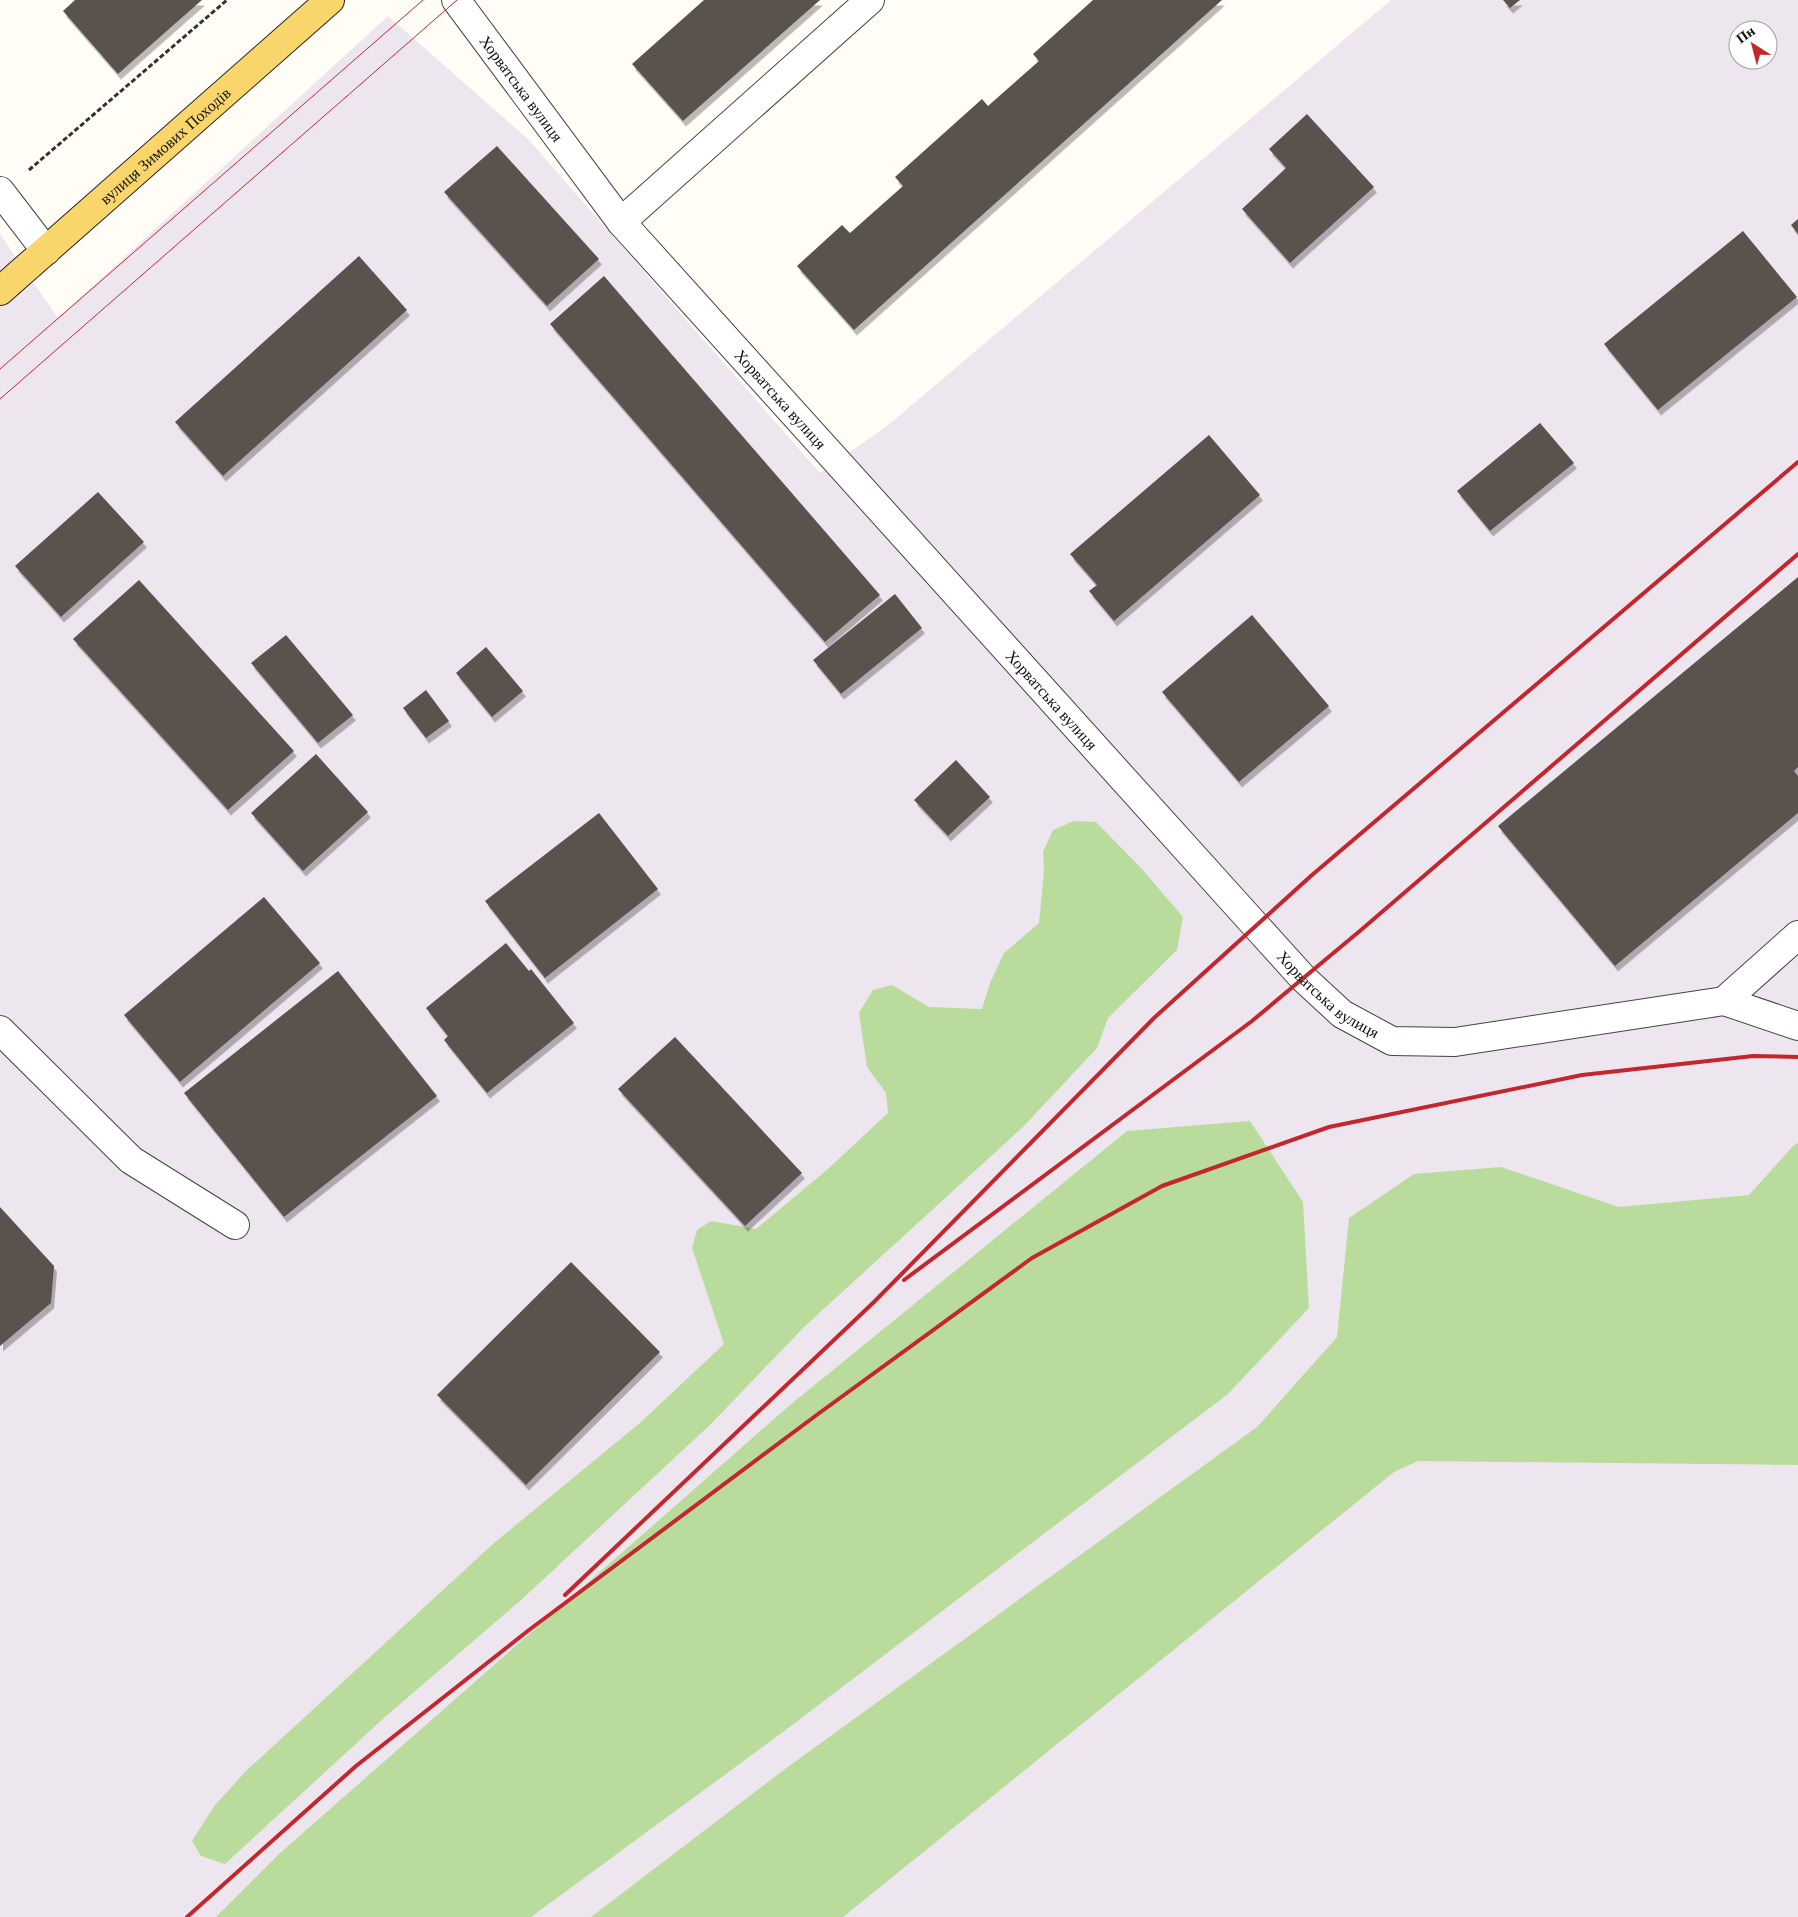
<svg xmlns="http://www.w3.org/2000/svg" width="1798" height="1917" viewBox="0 0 1798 1917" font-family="Georgia,serif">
	<defs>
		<filter id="shadow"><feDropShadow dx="3" dy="5.5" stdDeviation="0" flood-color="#0004"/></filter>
	</defs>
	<rect width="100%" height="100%" fill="#fffdf5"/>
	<path fill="#eee6ef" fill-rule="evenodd" d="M1391,0H1798V1917H0V234L58,318L388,16L528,139L820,473L887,426ZM1738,30H1768V60H1738Z"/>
	<g fill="#b9dc9c">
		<path d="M1074,821L1096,822L1142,869L1183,917L1177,950L1108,1018L1097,1048L1023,1127L804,1327L710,1425L521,1600L385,1717L225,1864L201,1856L192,1841L215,1805L246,1771L494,1543L641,1422L724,1344L692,1248L697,1230L711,1221L756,1229L829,1168L888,1113L886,1093L867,1067L859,1013L873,990L892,985L929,1007L982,1009L990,983L1004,953L1039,923L1044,871L1043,852L1053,830Z"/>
		<path d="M1250,1121L1303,1202L1309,1308L1228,1394L783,1732L531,1917H216L280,1853L790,1405L1127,1131Z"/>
		<path d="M1798,1143V1465L1418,1461L1394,1472L843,1917H591L785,1769L1257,1427L1337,1337L1349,1218L1414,1174L1501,1167L1619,1207L1749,1195L1792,1147Z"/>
	</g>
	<g fill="#5a524d" filter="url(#shadow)">
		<path d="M75,0H202L118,74L63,11Z"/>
		<path d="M704,0H820L683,121L632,64Z"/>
		<path d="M1093,0H1222L854,330L797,266L842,225L850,233L903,186L895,177L982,99L988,106L1039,61L1033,54Z"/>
		<path d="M1503,0H1520L1510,8Z"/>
		<path d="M1307,114L1374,187L1290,263L1242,209L1286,168L1269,149Z"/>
		<path d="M497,146L599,259L547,306L444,192Z"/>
		<path d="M1798,219V234L1791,225Z"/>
		<path d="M1743,231L1797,297L1658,410L1604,344Z"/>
		<path d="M359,256L407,310L223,476L175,422Z"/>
		<path d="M604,276L880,595L825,642L550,324Z"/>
		<path d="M1540,423L1574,463L1490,531L1457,491Z"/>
		<path d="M1209,435L1260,495L1114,621L1089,591L1097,585L1070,554Z"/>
		<path d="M98,492L144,542L61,617L15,566Z"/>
		<path d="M1798,577V767L1794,771L1798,776V813L1615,966L1498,826Z"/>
		<path d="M139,580L294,751L228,810L73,639Z"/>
		<path d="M895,594L922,628L841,694L813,660Z"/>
		<path d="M1252,615L1329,706L1239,782L1162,692Z"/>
		<path d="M286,635L353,715L318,743L251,663Z"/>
		<path d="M486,647L523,691L492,717L456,673Z"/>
		<path d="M426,690L449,721L426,738L403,708Z"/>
		<path d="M316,754L368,812L303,871L251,813Z"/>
		<path d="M956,760L990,797L948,836L914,800Z"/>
		<path d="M599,813L658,889L545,978L485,901Z"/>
		<path d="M264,897L320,963L180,1082L124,1015Z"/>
		<path d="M506,943L529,971L531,969L574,1023L487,1093L444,1040L448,1036L426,1008Z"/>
		<path d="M338,971L437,1096L284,1217L184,1093Z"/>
		<path d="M675,1037L802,1173L745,1226L618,1089Z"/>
		<path d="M0,1207L54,1266L51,1303L0,1346Z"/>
		<path d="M571,1262L660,1352L526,1485L437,1395Z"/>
	</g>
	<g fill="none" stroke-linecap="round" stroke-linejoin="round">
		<g stroke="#444" stroke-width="30">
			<g id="minor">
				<path id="s1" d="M456,0L621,222L1256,926L1303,978L1342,1014L1392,1041L1455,1042L1724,1001L1798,935"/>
				<path d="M0,191L46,251"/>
				<path d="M621,222L870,0"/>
				<path d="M1724,1001L1798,1026"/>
				<path d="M0,1030L131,1160L235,1225"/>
			</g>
		</g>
		<g stroke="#222" stroke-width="30">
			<g id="major">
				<path id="s2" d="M0,291L330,0"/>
			</g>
		</g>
		<path stroke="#333" stroke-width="3" stroke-dasharray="5 2.5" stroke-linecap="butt" d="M29,170L227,0"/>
		<use href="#minor" stroke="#fff" stroke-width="28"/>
		<use href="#major" stroke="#f9d66b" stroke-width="28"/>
		<g stroke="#c4262e" stroke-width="1">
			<path d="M0,369L423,0"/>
			<path d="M0,399L457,0"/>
		</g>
		<g stroke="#c4262e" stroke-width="4">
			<path d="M904,1280L1252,1021L1361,930L1798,554"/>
			<path d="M565,1595L874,1302L1154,1018L1312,875L1798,462"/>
			<path d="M187,1917L356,1766L529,1630L818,1414L1032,1258L1162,1186L1329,1127L1582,1075L1753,1056L1798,1057"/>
		</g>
	</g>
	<g text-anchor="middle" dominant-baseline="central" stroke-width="5" stroke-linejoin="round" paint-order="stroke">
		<g font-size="16" fill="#111" stroke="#fff">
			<text stroke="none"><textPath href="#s1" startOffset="110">Хорватська вулиця</textPath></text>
			<text stroke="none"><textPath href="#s2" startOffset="220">вулиця Зимових Походів</textPath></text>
			<text stroke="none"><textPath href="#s1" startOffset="515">Хорватська вулиця</textPath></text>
			<text stroke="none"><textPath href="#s1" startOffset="920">Хорватська вулиця</textPath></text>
			<text stroke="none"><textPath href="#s1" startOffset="1325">Хорватська вулиця</textPath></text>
		</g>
	</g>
	<g transform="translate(1753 45) rotate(324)"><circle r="24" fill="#ffffff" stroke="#a0a0a0"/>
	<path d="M0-4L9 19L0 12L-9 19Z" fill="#c4262e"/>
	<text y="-8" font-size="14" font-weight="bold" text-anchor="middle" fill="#111111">Пн</text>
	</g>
</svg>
